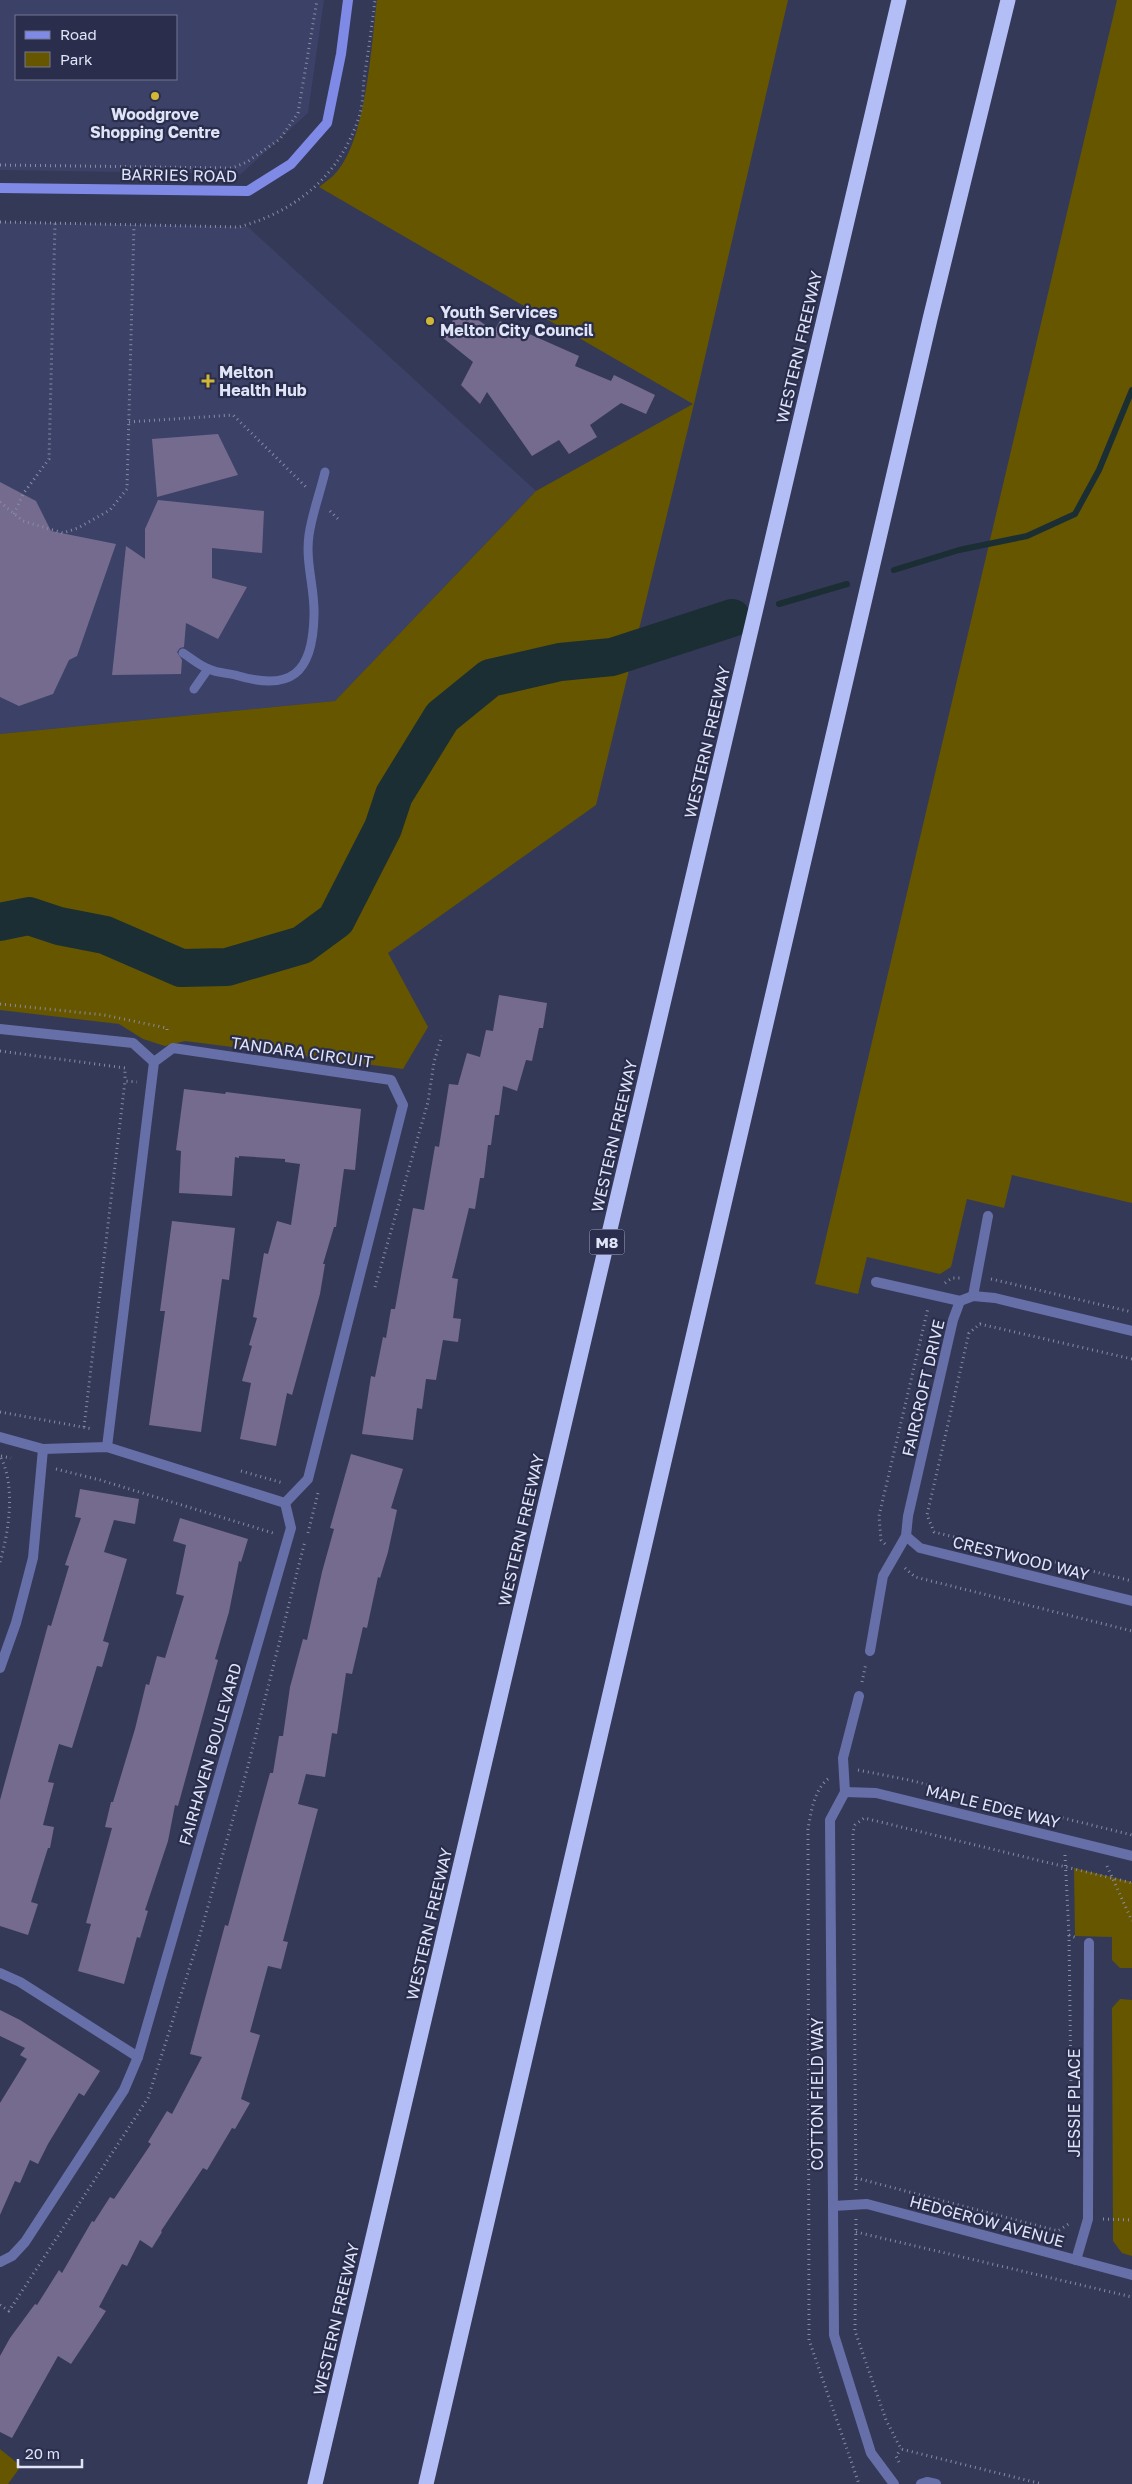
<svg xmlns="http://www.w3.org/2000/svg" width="1132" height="2484" viewBox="0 0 1132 2484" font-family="'Golos Text',sans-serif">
	<rect width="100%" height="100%" fill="#343957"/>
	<g fill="#3c4167" fill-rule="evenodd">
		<path d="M0,0H324L308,113L241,174L0,170ZM176,16V79H16V16Z"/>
		<path d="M0,222L248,227L536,491L335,701L0,734Z"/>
	</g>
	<g fill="#665600">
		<path d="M377,0H788L694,404L596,805L388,953L428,1027L403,1069L185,1041L165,1046L143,1039L119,1024L0,1010V734L335,701L536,491L693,404L319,187C324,183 330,179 334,175C367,142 371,45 377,0Z"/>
		<path d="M1117,0H1132V1203L1012,1175L1004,1208L967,1199L951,1267L940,1274L867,1257L858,1294L815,1284Z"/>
		<path d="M1074,1868L1132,1882V1968H1120L1112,1960V1937L1075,1936Z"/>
		<path d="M1120,1999L1132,2000V2256L1122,2253L1113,2241L1112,2008Z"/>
		<path d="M0,2449L21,2466L8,2484H0Z"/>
	</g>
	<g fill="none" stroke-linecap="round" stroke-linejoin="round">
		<g stroke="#1a2e34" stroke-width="6">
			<path d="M894,570L959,550L1027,536L1075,514L1099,470L1132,390"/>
			<path d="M779,604L847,584"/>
		</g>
		<path stroke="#1a2e34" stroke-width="38" d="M0,922L29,916L59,926L105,935L181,968L227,967L302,945L336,920L383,828L394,795L442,717L490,678L560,662L612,657L732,618"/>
	</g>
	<g fill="#756b8e">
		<path d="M461,308L494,331L500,321L579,356L575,366L611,381L614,375L655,395L646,414L621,403L590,425L597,437L569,454L559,440L532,456L487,392L480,404L461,385L473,362L442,337Z"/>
		<path d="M218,434L238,475L157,497L152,439Z"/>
		<path d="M0,482L36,501L51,531L116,544L77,656L69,660L53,694L19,706L0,697Z"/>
		<path d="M158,500L264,511L262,553L212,548V578L247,587L218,639L186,623L184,647L180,648L177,652L182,660L181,674L112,675L126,546L145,559V529Z"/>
		<path d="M499,995L547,1003L543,1028H539L532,1061L526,1060L517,1091L503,1086L499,1115H495L491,1145H488L484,1178H480L475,1209L469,1208L452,1278L458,1279L453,1318L461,1319L458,1342L443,1340L436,1380L426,1379L422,1409L417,1408L413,1440L362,1434L371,1376L375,1377L383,1337L386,1338L391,1309H395L413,1208L424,1210L435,1146L439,1147L449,1084L458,1085L467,1053L480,1057L486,1030L493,1031Z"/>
		<path d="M184,1089L225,1094L226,1092L361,1109L355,1170L344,1169L336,1227H334L323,1264H325L320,1294L292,1395L287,1393L276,1446L240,1439L251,1383L242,1381L252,1346L249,1345L257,1318L253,1317L264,1253L268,1254L277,1221L291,1225L300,1164L285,1162V1159L239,1156V1158L235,1157L232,1196L179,1193L181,1151L176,1150Z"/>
		<path d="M172,1221L235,1228L229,1280L222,1279L201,1432L149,1425L165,1311H160Z"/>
		<path d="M351,1454L403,1469L391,1508L397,1510L388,1552L380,1578L378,1577L367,1628L363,1627L352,1674L346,1673L337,1734L332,1733L325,1777L306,1774L298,1804L318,1809L283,1941L288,1942L281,1969L268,1966L250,2032L260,2035L241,2099L250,2103L235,2129L232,2128L207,2170L203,2168L161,2231L162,2232L152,2248L140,2240L127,2266L122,2264L99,2307L106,2311L93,2331L71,2364L58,2356L12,2438L0,2432V2356L10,2338L35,2304L37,2305L59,2270L62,2273L92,2221L94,2222L110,2197L114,2199L151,2144L148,2142L167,2111L172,2114L202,2057L190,2054L225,1925L228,1926L270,1773H273L279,1736H283L290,1687L303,1639L307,1640L322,1572L334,1529L330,1528Z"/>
		<path d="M80,1489L139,1499L135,1524L114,1520L104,1552L127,1559L103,1641L109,1643L102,1667L97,1666L72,1748L59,1744L48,1782L54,1783L43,1825L54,1827L50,1848H48L31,1902L38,1904L28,1935L0,1926V1800L48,1625L51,1626L69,1566L65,1565L81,1518L75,1517Z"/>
		<path d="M180,1518L248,1539L241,1562L239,1561L229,1612L215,1659L218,1660L178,1806L175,1805L168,1841L145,1910L148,1911L140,1938L137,1937L124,1984L78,1971L91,1924L86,1923L112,1828L105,1827L111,1802H113L135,1729L146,1684L149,1685L157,1656L165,1658L184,1596L176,1594L186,1545L173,1541Z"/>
		<path d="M0,2010L20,2020L100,2071L84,2096L79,2093L48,2144L38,2164L30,2160L20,2183L15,2181L0,2215V2103L27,2059L20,2055L25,2048L0,2036Z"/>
	</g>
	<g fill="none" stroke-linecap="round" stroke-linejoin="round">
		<g stroke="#878ca5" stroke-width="3" stroke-dasharray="1 4" stroke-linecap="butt">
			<path d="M0,165L232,168L247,162L280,139L298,113L317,0"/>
			<path d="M0,222L239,227C297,211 340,175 359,117C363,105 363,91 364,79C368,53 372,26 375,0"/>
			<path d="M129,422L233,415L306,487"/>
			<path d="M0,502L23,521L63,533L78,528L110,510L127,489L134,225"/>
			<path d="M330,511L338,519"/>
			<path d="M14,514L23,494L49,459L55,223"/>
			<path d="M0,1004L104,1015L167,1028V1034"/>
			<path d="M0,1051L125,1068V1081"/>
			<path d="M991,1279L1132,1312"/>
			<path d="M945,1283L952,1278H962"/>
			<path d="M375,1287L428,1102L434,1062L442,1036"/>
			<path d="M1132,1359L980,1324L969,1333L927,1515L934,1532L1132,1581"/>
			<path d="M0,1412L93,1429"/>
			<path d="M84,1427L125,1081L137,1082"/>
			<path d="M1,1456L11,1458"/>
			<path d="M56,1469L100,1480L273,1533"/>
			<path d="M241,1471L283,1483"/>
			<path d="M308,1533L318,1493"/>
			<path d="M885,1544L881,1540L879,1516L928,1308"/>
			<path d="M0,1562C9,1531 16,1485 0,1456"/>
			<path d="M905,1568L915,1577L1132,1631"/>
			<path d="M862,1682L866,1663"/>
			<path d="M858,1770L909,1780L1132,1835"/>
			<path d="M828,1779C814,1790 811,1812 808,1829L809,2340L859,2484"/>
			<path d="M1065,1855L1069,1935L1077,1938"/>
			<path d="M1107,1866L1132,1921"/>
			<path d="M1069,1935L1071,2088"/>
			<path d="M856,2178L1058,2231L1070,2223"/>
			<path d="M856,2190L853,1832L855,1825L864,1818L1132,1883"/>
			<path d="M856,2219L855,2331L886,2420L901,2449L1042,2484"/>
			<path d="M1103,2219L1132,2220"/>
			<path d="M856,2232L1132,2297"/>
			<path d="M0,2305L9,2311L148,2098L199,1938L248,1766L305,1541"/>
			<path d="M899,2462L896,2456L901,2449"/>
		</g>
		<g stroke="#676fa9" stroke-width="9">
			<path d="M183,653C191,658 200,666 209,669C217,673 227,673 235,675C291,692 313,674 314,615C315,589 305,562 309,535C312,514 320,493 325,472"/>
			<path d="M194,689L208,669"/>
		</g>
		<g stroke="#676fa9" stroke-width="10">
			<path d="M0,1029L133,1043L154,1062"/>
			<path d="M876,1282L960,1301"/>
			<path d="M973,1296L988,1216"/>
			<path d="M0,1437L43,1449L107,1447L285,1503"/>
			<path d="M107,1447L154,1062L173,1048L391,1080L403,1105L308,1479L285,1503"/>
			<path d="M906,1536L920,1548L1132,1601"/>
			<path d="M870,1651L883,1576L906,1536L908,1516L953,1320L960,1301L973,1296L995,1298L1132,1331"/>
			<path d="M0,1668L16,1623L33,1558L43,1449"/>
			<path d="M859,1696L843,1758L845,1792L830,1820L834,2335L871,2453L894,2484"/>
			<path d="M845,1792L876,1793L1132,1856"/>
			<path d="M0,1973L20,1982L138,2057"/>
			<path d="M833,2206L867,2204L1132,2275"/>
			<path d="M1076,2260L1088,2219L1089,1943"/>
			<path d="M0,2262L12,2256L25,2242L124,2090L138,2057L291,1528L285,1503"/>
			<path d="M921,2484L927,2482L936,2484"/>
		</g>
		<path stroke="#7f8ae6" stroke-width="10" d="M0,188L248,191L291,164L327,123L341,54L348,0"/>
		<g stroke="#b4bef6" stroke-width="15">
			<path d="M315,2484L899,0"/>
			<path d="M426,2484L930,319L1008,0"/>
		</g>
	</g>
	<g fill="#d2b736" stroke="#2a2e4c" stroke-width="2">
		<circle cx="155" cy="96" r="5"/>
		<circle cx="430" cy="321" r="5"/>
		<path d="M205.5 373.5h5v5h5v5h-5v5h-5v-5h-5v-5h5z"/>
	</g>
	<g text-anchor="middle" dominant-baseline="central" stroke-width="4.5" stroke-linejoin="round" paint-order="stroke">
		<rect fill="#2a2e4c" stroke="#a9adc4" stroke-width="1" x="589.5" y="1229.5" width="35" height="25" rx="4"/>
		<g font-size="15" font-weight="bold" fill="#e0e4f7">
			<text x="607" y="1242">M8</text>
		</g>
		<g font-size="16" font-weight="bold" fill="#e0e4f7" stroke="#2a2e4c" text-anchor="start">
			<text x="155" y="114" text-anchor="middle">Woodgrove<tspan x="155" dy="18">Shopping Centre</tspan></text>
			<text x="440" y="312">Youth Services<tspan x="440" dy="18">Melton City Council</tspan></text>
			<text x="219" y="372">Melton<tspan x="219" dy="18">Health Hub</tspan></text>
		</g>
		<g font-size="16" fill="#e0e4f7" stroke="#2a2e4c">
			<text transform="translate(179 175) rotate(1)">BARRIES ROAD</text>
			<text transform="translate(799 347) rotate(-77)">WESTERN FREEWAY</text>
			<text transform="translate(707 742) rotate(-77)">WESTERN FREEWAY</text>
			<text transform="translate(302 1052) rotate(8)">TANDARA CIRCUIT</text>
			<text transform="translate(614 1136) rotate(-77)">WESTERN FREEWAY</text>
			<text transform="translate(923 1388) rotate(-77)">FAIRCROFT DRIVE</text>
			<text transform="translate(521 1530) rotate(-77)">WESTERN FREEWAY</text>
			<text transform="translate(1021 1558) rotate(14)">CRESTWOOD WAY</text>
			<text transform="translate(210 1754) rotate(-74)">FAIRHAVEN BOULEVARD</text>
			<text transform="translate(993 1806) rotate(14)">MAPLE EDGE WAY</text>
			<text transform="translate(429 1924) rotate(-77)">WESTERN FREEWAY</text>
			<text transform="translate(817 2094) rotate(-90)">COTTON FIELD WAY</text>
			<text transform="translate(1074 2103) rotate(-90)">JESSIE PLACE</text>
			<text transform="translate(987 2221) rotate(15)">HEDGEROW AVENUE</text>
			<text transform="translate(336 2319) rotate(-77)">WESTERN FREEWAY</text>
		</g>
	</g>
	<rect x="15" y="15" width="162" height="65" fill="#2a2e4c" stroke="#737790"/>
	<rect x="25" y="31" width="25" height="8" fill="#7f8ae6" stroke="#737790"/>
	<text x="60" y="40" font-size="15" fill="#e0e4f7">Road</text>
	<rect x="25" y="52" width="25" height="15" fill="#665600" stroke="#737790"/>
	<text x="60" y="65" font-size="15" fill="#e0e4f7">Park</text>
	<path d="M18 2459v8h64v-8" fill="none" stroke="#e0e4f7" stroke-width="2.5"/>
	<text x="25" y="2459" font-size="15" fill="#e0e4f7" stroke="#2a2e4c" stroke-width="4" paint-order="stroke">20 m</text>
</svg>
